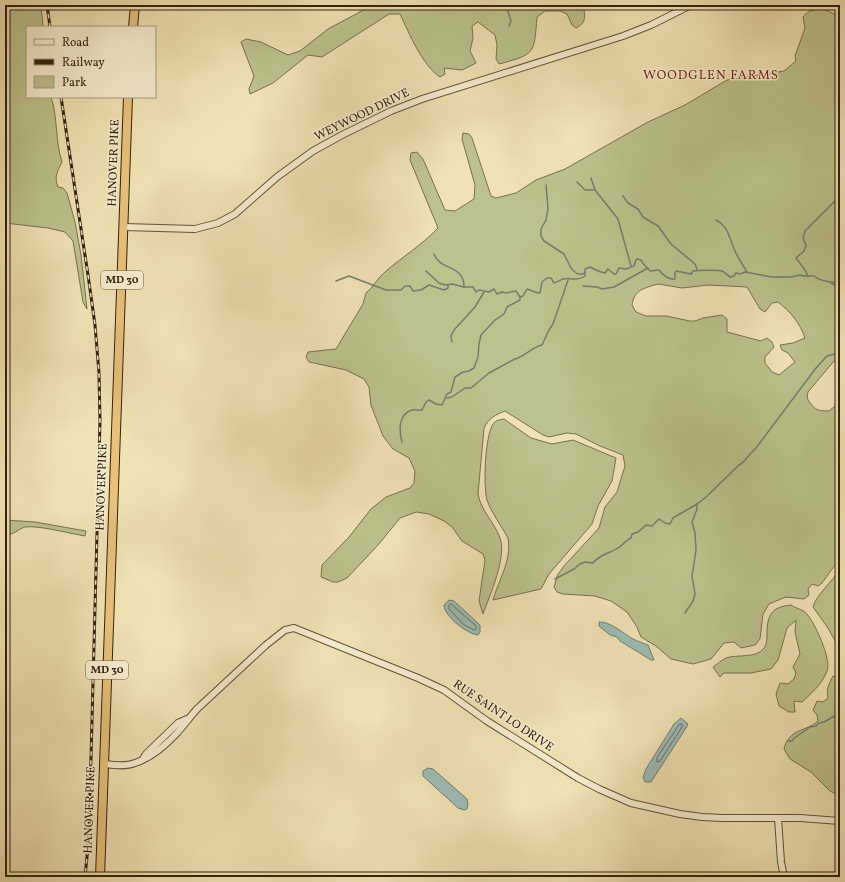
<svg xmlns="http://www.w3.org/2000/svg" width="845" height="882" viewBox="0 0 845 882" font-family="Vollkorn,serif">
	<rect width="100%" height="100%" fill="#f0e2b3"/>
	<filter id="stains"><feTurbulence type="fractalNoise" baseFrequency=".005" numOctaves="4"/><feColorMatrix values="0 0 0 0 .2 0 0 0 0 .09 0 0 0 0 .02 0 0 0 .5 -.17"/></filter>
	<radialGradient id="worn" r=".72"><stop offset=".6" stop-color="#630" stop-opacity="0"/><stop offset="1" stop-color="#630" stop-opacity=".3"/></radialGradient>
	<g fill="#bcc28b" stroke="#78724c" fill-rule="evenodd">
		<path d="M5,5H41L43,27H27V97H51C58,118 55,141 62,162C57,172 54,177 58,187L63,188L67,193L75,222L81,255L87,309L83,302L73,241L65,232L48,228L5,223Z"/>
		<path d="M373,5H583C585,15 587,23 576,28L572,25L567,14L560,11H545L537,17C534,54 536,54 499,64L496,59L497,45L495,35L478,22L472,26L473,38L470,51L476,63L462,70L444,68L445,74L440,77C422,65 409,33 400,14H389L322,57L308,55L273,83L250,94L249,89L254,76L241,42L246,39L261,42L288,55L300,51L328,29Z"/>
		<path d="M824,9L840,17V357L834,361L808,392L807,398C814,409 815,411 829,411L840,402V558L822,583L818,586L812,584L808,589L809,595L804,599L786,597L769,604L763,614L760,639L755,645L741,648L734,642L724,643L711,659L693,664L671,659L656,646L641,637L637,627L627,612L611,601L595,596L563,594L557,592L554,587L557,576L564,566L599,528L605,507L617,492L625,466L623,455L600,446L576,434L567,433L549,437L543,435L505,411C495,415 489,418 484,428L478,494C481,511 495,523 500,538C507,556 490,595 483,614L479,601L485,560L483,554L462,541L452,527L444,521L429,514L416,512L400,518L378,545L347,578L338,582H333L321,577L322,565L349,537L371,509L386,497L410,488L414,483L415,471L409,458L393,449L383,436L371,405L369,387L364,379L346,370L309,362L306,357L308,352L336,349L363,304L366,293C374,287 377,278 385,272C402,257 422,245 438,228L410,160L411,153L417,152L423,159L445,210L455,211L474,199L475,185L462,139L463,133L469,134L472,138L491,196L496,198L516,193L536,180L565,169L648,122L685,105L727,80L784,71L796,61L795,56L805,28L803,17C809,9 815,10 824,9ZM658,284L682,288L708,285L747,287L760,309L765,312L772,303L778,302C790,311 800,323 805,338L793,343L780,345L782,350L788,353L795,362L779,375L772,372L765,363V357L774,347L772,342L767,338L761,341L727,332V319L722,315L703,318L695,321H690L666,316H646L636,312L632,305C634,290 644,288 658,284Z"/>
		<path d="M504,419L531,438L552,444L573,440L616,458L612,481L598,506L592,524L549,574L541,589L493,600C499,579 512,560 508,538C502,527 491,512 487,500C483,485 485,437 493,424C496,420 499,420 504,419Z"/>
		<path d="M5,520L35,522L86,531L85,536C72,534 38,525 25,527C18,529 13,536 5,534Z"/>
		<path d="M840,569V650L828,628L813,607C816,595 833,581 840,569Z"/>
		<path d="M791,605C795,608 801,609 805,612C814,620 832,660 827,671C822,684 812,693 802,702L794,701L795,712H789L779,706L776,694L780,683L788,684L794,679L796,673L793,667L800,654L795,632L796,620L787,628L778,660L771,669L751,673H724L720,677L713,667C717,664 722,660 726,658C737,654 756,659 764,648C767,644 767,639 767,634C767,614 772,607 791,605Z"/>
		<path d="M833,676L839,678L840,680V796L830,791L811,772L790,759L784,749C789,728 806,732 818,721L817,715L813,710L817,701L823,702L828,698C826,689 829,684 833,676Z"/>
	</g>
	<g fill="#9dbcb5" stroke="#737e72">
		<path d="M449,600L454,601L480,625V632L478,635C467,634 444,616 444,605Z"/>
		<path d="M599,622C610,621 624,634 633,639C637,641 643,643 648,645L654,660H651L620,641L617,637L610,635L599,626Z"/>
		<path d="M681,718L688,724L686,728L651,782H645L643,777L646,769L674,724Z"/>
		<path d="M428,768L433,769L467,799L468,803L467,809L464,810L458,808L423,776V771Z"/>
	</g>
	<g fill="none" stroke-linecap="round" stroke-linejoin="round">
		<g stroke="#686f62" stroke-width="1">
			<path d="M451,604L476,626V630H474L463,624L449,609V606Z"/>
			<path d="M680,724H682V727L660,761L657,762V758Z"/>
		</g>
		<g stroke="#737e72" stroke-width="1.5">
			<path d="M506,5L511,21L509,26"/>
			<path d="M591,178L595,190L618,219L631,266"/>
			<path d="M577,182L585,190H595"/>
			<path d="M546,185L548,208L546,220L541,229V236L544,241L564,254L571,268L575,272L578,274H583L585,272"/>
			<path d="M623,196L628,203L638,209L643,217L658,226L671,244L695,264L697,269"/>
			<path d="M716,220C729,227 729,238 735,251C738,258 743,265 747,272"/>
			<path d="M434,254C440,271 464,264 464,287"/>
			<path d="M426,271L439,283L445,285L452,284L464,287H473L476,292L479,290L489,292L494,289L497,294L502,292L506,293L516,291L520,297"/>
			<path d="M808,276L805,270L796,258L804,251L806,245L803,238L805,231L840,196"/>
			<path d="M336,281L349,276L386,290H401L405,286H410L413,291L421,290L429,285L444,290L448,288V285"/>
			<path d="M831,283L837,286L838,288H840"/>
			<path d="M583,286L597,287L602,289L614,287L648,268"/>
			<path d="M840,339L839,341L840,345"/>
			<path d="M452,342L451,336L454,330L475,307L484,292"/>
			<path d="M447,398L452,397L465,388H471L489,373L515,359C524,357 532,347 542,345L549,330L553,324L568,280"/>
			<path d="M402,442C399,431 398,414 412,410C415,409 418,411 422,410L426,402L429,400L436,404L442,405L447,394L451,392L455,377L463,372L469,371L474,368L478,357L479,344L481,335L495,320L504,314L507,307L520,300V297L523,296L527,289L538,293H540L542,282L547,278H551L554,283C558,282 560,280 563,279C570,277 577,282 585,276V269L590,267C595,270 600,272 605,273L608,269L614,274H616L619,268L626,269L634,266L636,260L637,259L641,260C643,265 647,267 650,271L659,270C663,275 669,280 675,279V273L676,271L691,274L693,271C696,270 720,270 722,271C725,272 727,275 730,277L734,276L736,273L740,274L745,272L772,277H791L800,275L804,276H814C820,281 832,283 840,282"/>
			<path d="M555,579L574,569L580,564L585,562L593,563C600,554 609,554 618,548C623,545 626,540 631,538L632,534L638,532L646,525L652,526L659,519L665,523L670,524L673,518L697,504L706,497L739,465C745,462 750,453 756,448L816,368L827,356L835,354L840,347"/>
			<path d="M685,613L693,601L695,594L692,576L696,550L695,533L692,522L697,509V504"/>
			<path d="M788,741H792L793,739L810,727L816,726L819,723L824,722L840,713"/>
		</g>
		<g stroke="#625237" stroke-width="8">
			<g id="minor">
				<path d="M833,5L840,9"/>
				<path d="M124,227L195,229L218,223L235,214L277,177L313,151L342,135L391,111L422,99L623,36L651,25L691,5"/>
				<path d="M143,759L146,754L178,723L187,719"/>
				<path d="M104,764C113,765 125,767 135,763C151,758 165,746 177,733C184,725 190,717 197,709L266,645L285,630L294,628L418,678L444,690L487,721L578,778L599,789L631,803L680,814L702,817L722,818H800L840,821"/>
				<path d="M778,818L781,862L784,877"/>
			</g>
		</g>
		<g stroke="#33220e" stroke-width="10">
			<g id="highway">
				<path d="M133,27L135,5"/>
				<path d="M100,877L128,97"/>
			</g>
		</g>
		<use href="#minor" stroke="#f5ecce" stroke-width="6"/>
		<use href="#highway" stroke="#e8c17a" stroke-width="8"/>
		<g stroke="#33220e" stroke-width="3">
			<g id="rail">
				<path d="M47,5L50,27"/>
				<path d="M61,97L88,275L95,325L99,373L100,421L90,795L89,836L85,877"/>
			</g>
		</g>
		<use href="#rail" stroke="#f5ecce" stroke-width="1.5" stroke-dasharray="4.5" stroke-linecap="butt"/>
	</g>
	<g text-anchor="middle" dominant-baseline="central" stroke-width="3" stroke-linejoin="round" paint-order="stroke">
		<g fill="#f5ecce" stroke="#6d5f48" stroke-width="1">
			<rect x="101" y="271" width="42" height="18" rx="3"/>
			<rect x="86" y="661" width="42" height="18" rx="3"/>
		</g>
		<g font-size="11" font-weight="bold" fill="#33220e">
			<text x="122" y="280">MD 30</text>
			<text x="107" y="670">MD 30</text>
		</g>
		<g font-size="12" fill="#33220e" stroke="#f5ecce">
			<text transform="translate(362 115) rotate(-26)">WEYWOOD DRIVE</text>
			<text transform="translate(114 163) rotate(-88)">HANOVER PIKE</text>
			<text transform="translate(102 487) rotate(-88)">HANOVER PIKE</text>
			<text transform="translate(503 716) rotate(34)">RUE SAINT LO DRIVE</text>
			<text transform="translate(90 810) rotate(-88)">HANOVER PIKE</text>
		</g>
		<g font-size="13" letter-spacing="1" fill="#7a1f14" stroke="#f5ecce">
			<text x="711" y="76">WOODGLEN FARMS</text>
		</g>
	</g>
	<rect width="845" height="882" fill="none" stroke="#f0e2b3" stroke-width="20"/>
	<rect x="6" y="6" width="833" height="870" fill="none" stroke="#33220e" stroke-width="2"/>
	<rect x="10" y="10" width="825" height="862" fill="none" stroke="#33220e"/>
	<rect x="26" y="26" width="130" height="72" fill="#f5ecce" stroke="#a79b81"/>
	<rect x="34" y="39" width="20" height="6" fill="#f5ecce" stroke="#a79b81"/>
	<text x="62" y="46" font-size="12" fill="#33220e">Road</text>
	<rect x="34" y="59" width="20" height="6" fill="#33220e" stroke="#a79b81"/>
	<text x="62" y="66" font-size="12" fill="#33220e">Railway</text>
	<rect x="34" y="76" width="20" height="12" fill="#bcc28b" stroke="#a79b81"/>
	<text x="62" y="86" font-size="12" fill="#33220e">Park</text>
	<rect width="100%" height="100%" filter="url(#stains)"/>
	<rect width="100%" height="100%" fill="url(#worn)"/>
</svg>
